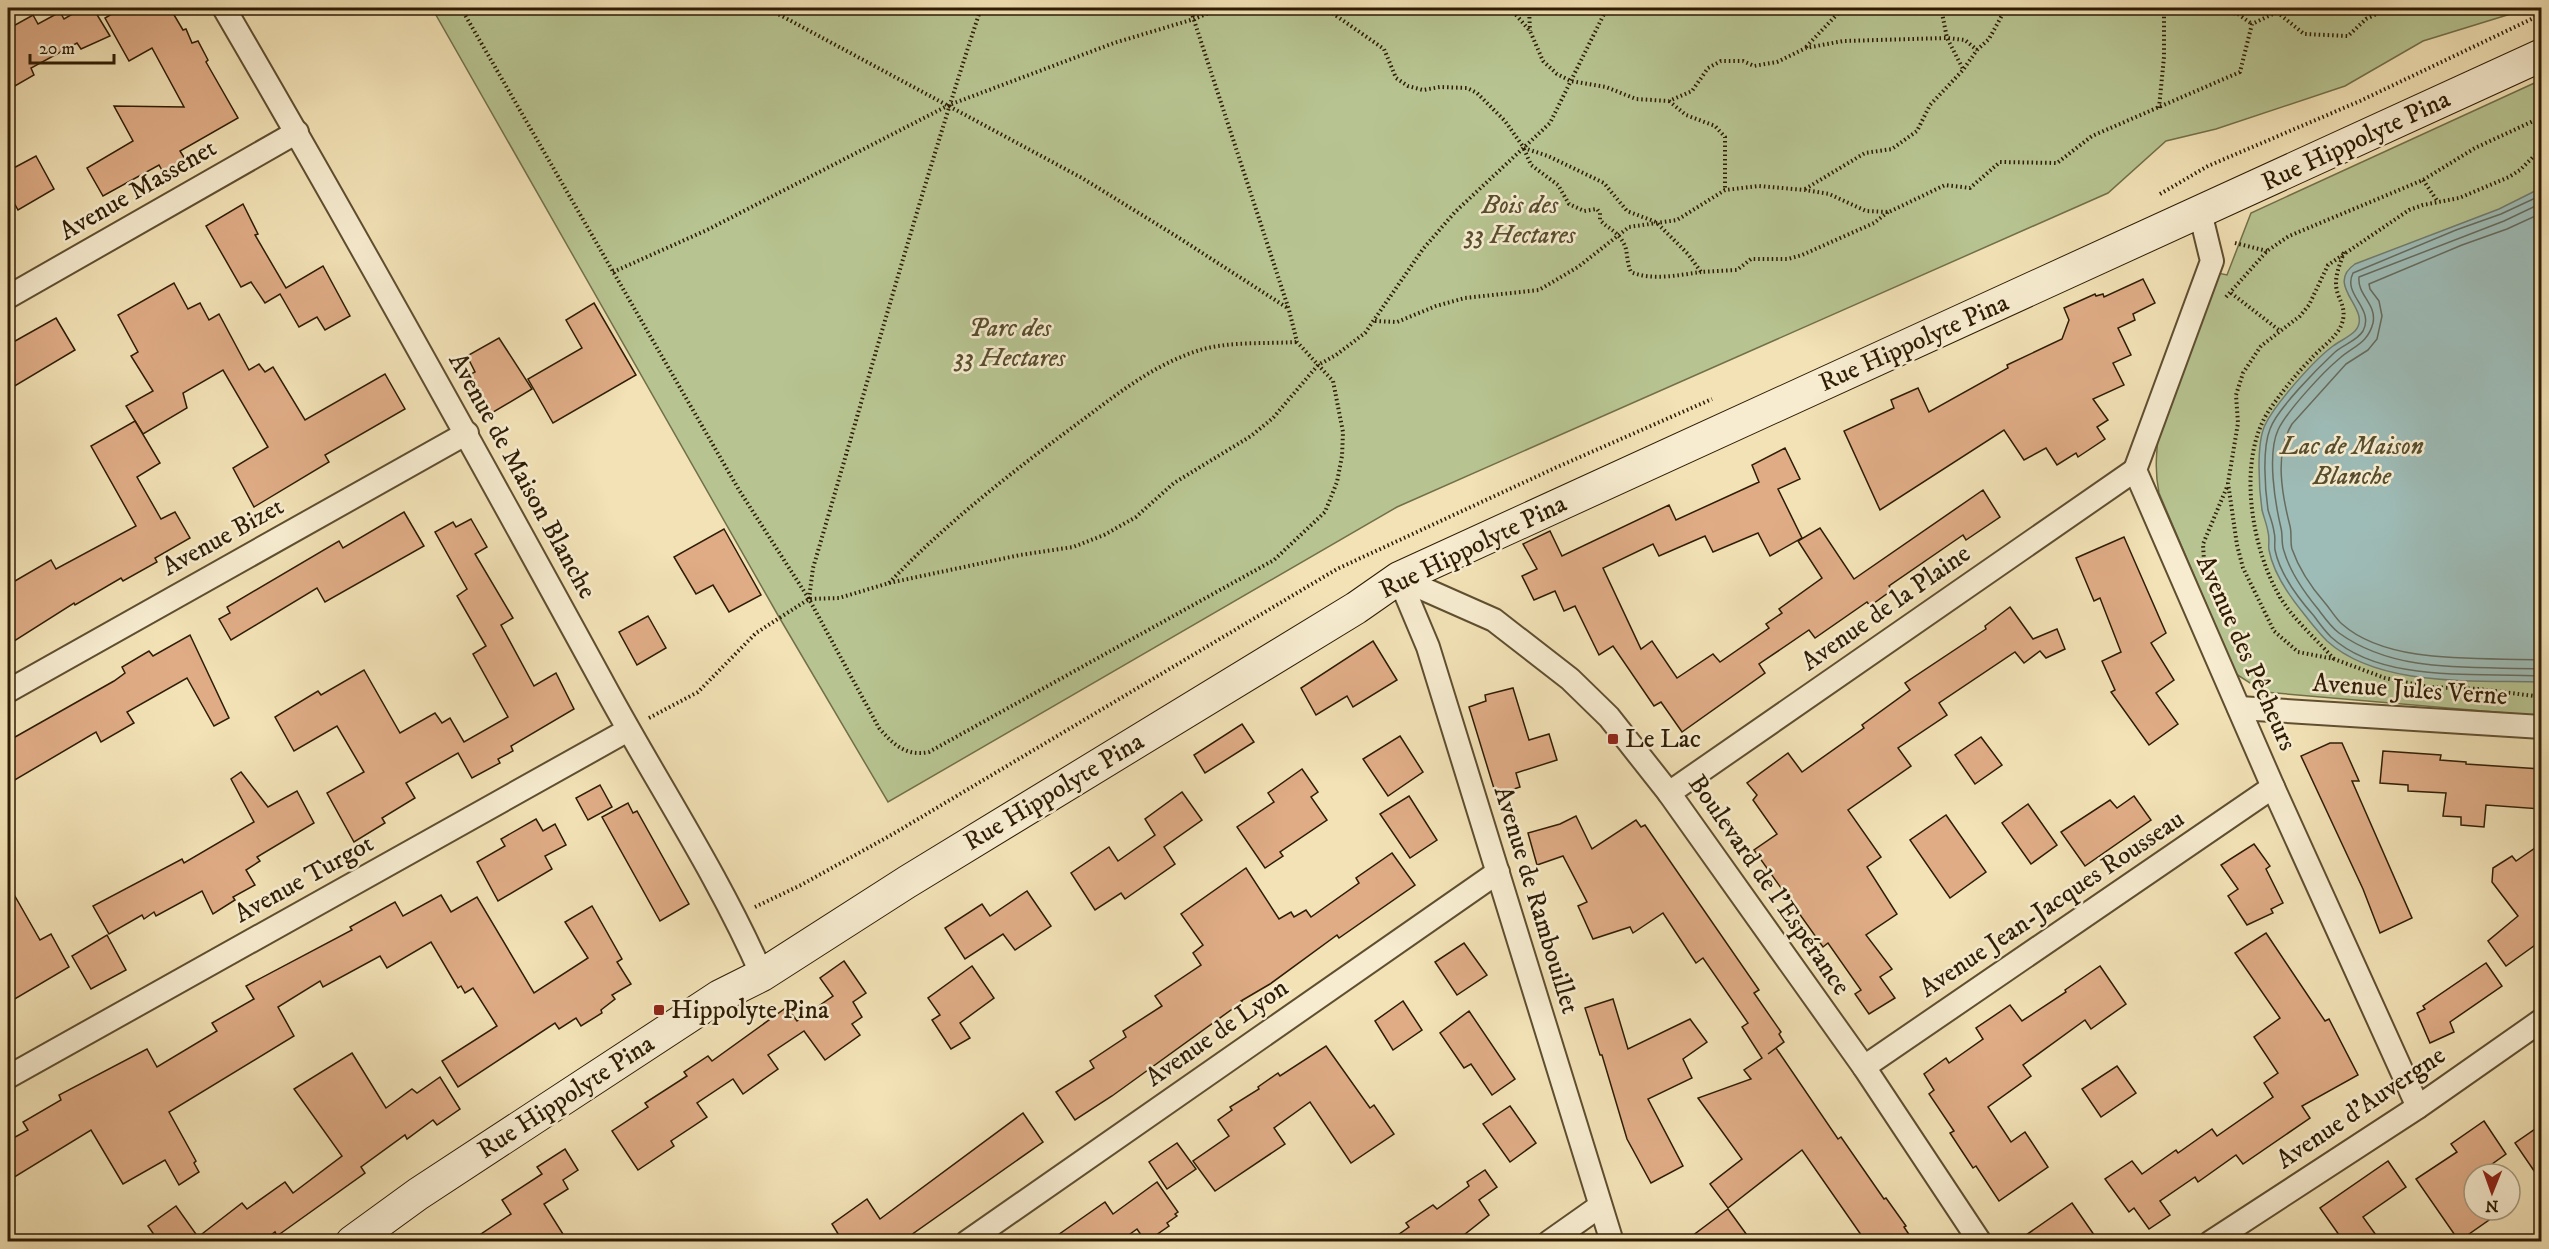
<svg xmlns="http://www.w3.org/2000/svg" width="2549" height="1249" viewBox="0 0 2549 1249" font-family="'IM FELL DW Pica',serif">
	<rect width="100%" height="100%" fill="#f2e2b6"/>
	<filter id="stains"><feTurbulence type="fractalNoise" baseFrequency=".00333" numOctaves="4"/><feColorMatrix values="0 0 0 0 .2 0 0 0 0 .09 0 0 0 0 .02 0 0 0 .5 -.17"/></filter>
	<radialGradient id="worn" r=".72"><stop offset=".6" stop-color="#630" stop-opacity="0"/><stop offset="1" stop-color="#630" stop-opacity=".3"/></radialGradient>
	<g fill="#b7c491" stroke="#72704a" stroke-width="1.5">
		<path d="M432,8H2530L2423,41L2345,86L2216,129L2166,141L2108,193L1397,507L888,802L779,617Z"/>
		<path d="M2541,80V716L2264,692L2236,674L2159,493C2155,473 2156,458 2158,438L2218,273L2227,275L2251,213Z"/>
	</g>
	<path fill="#9ebcb7" stroke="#717c6f" stroke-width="1.5" d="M2541,188V682C2477,680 2379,688 2327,641C2319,633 2311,623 2304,614C2290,597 2273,572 2269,550C2268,545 2270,538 2268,532C2267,525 2264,518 2262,510C2259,489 2256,444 2265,425C2275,404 2314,360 2333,346C2340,341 2349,337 2355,331C2374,310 2323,286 2355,264L2499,209Z"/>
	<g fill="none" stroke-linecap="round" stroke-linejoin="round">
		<g stroke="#666c5e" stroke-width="1.5">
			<path d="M2542,195L2501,214L2456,230L2353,273C2342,295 2375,308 2363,331C2357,341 2342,345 2334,353C2318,368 2277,409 2270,429C2262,449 2265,489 2268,510C2270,517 2273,524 2274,532C2276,538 2274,544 2275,550C2280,574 2298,598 2314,616C2319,623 2325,631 2331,637C2383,684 2477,672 2542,676"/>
			<path d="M2542,203L2504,221L2359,277C2357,295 2377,304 2373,323C2368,343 2354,346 2340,358C2323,372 2287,411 2278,430C2267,454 2275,503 2281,528C2283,536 2281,544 2284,551C2290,572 2304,592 2318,609C2324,617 2331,627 2339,633C2397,675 2474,666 2542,669"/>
			<path d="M2542,213L2507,229L2462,245L2369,284L2370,289L2379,301L2382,316L2377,339L2368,350L2346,364L2292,424C2274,453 2282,495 2290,526C2292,534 2290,542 2292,549C2299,569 2311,587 2325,603C2331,610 2336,619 2342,624C2389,666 2483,657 2542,660"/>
		</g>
	</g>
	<g fill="#dfac86" stroke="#2e1c04" stroke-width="1.5">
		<path d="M83,8H93L110,36L81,49L77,43L31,68L34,75L8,90V29L33,15L38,24L60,12L64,19Z"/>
		<path d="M122,8H170L183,30L186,29L192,43L198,41L208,60L206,62L238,118L180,151L185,159L163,172L159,165L103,196L87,168L133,141L114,106L184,107L152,48L129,61L105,18Z"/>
		<path d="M36,156L54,189L18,210L8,192V171Z"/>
		<path d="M243,204L258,234L255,235L286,288L323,266L350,316L325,330L317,317L299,327L280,294L265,303L251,282L241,287L206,226Z"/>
		<path d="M2143,279L2155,303L2133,314L2135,320L2118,328L2131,355L2113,363L2124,385L2093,399L2108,420L2097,427L2105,439L2078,457L2076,453L2057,465L2046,448L2024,460L2004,430L1880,510L1844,431L1894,408L1891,400L1918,388L1929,412L2008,368L2007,365L2062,339L2069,320L2064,308L2095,294L2096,296L2103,294L2104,297Z"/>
		<path d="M174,283L188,309L200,303L209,320L219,314L249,370L259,364L265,372L273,367L305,420L385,374L405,409L325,455L329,462L254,507L233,468L268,447L223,370L183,393L187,408L143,434L126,406L153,391L131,356L138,352L118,315Z"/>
		<path d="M594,303L636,375L553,423L528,379L582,348L566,320Z"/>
		<path d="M56,318L75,350L8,390V345Z"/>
		<path d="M499,338L532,389L490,414L469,375L475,372L467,356Z"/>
		<path d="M135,421L160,463L137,477L161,519L175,512L190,538L155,558L157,562L123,581L121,578L75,605L74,603L8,645V585L51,560L56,569L136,526L91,446Z"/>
		<path d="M1785,448L1800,479L1778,489L1802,538L1770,556L1758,533L1713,552L1705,536L1659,556L1653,544L1603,568L1641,649L1652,641L1677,678L1713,654L1720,662L1769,628L1766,624L1782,613L1779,609L1822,578L1798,541L1820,528L1854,579L1983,490L2000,517L1966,540L1963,535L1889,586L1892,590L1870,606L1867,602L1815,638L1809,630L1759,664L1765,673L1682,732L1661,702L1654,706L1613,646L1599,655L1575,606L1564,611L1555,591L1534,600L1522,576L1537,569L1523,544L1550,531L1562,556L1669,505L1676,520L1759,482L1752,465Z"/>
		<path d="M404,512L424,546L325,602L317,588L231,640L219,619L230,613L227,607L339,541L343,548Z"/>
		<path d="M471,519L487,547L475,554L513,618L501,625L534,686L556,673L574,709L511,746L513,751L498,759L500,763L472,778L458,753L406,783L415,798L382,818L385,823L354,842L327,793L364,772L337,726L294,751L275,717L318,691L321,695L364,670L400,733L435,713L442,723L450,718L464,742L508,717L473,654L486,646L457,596L467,589L435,532L453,522L456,527Z"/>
		<path d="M724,529L761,595L729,612L713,585L696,594L674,557Z"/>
		<path d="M2124,537L2166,633L2151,643L2174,680L2156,693L2178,724L2149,745L2111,692L2115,690L2102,661L2121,652L2100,598L2094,601L2076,558Z"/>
		<path d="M2010,607L2033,639L2057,629L2065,649L2046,658L2040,651L2024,663L2015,652L1939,703L1947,715L1898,748L1911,766L1848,810L1881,857L1867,867L1897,914L1866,935L1892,969L1880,977L1895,998L1869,1014L1855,994L1861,990L1828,943L1823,947L1754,850L1777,834L1753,800L1757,795L1747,783L1788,753L1802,772L1864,728L1862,725L1910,690L1905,683L1986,629L1985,626Z"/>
		<path d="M648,616L666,648L637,665L619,632Z"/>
		<path d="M190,635L229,718L214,726L187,678L127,712L134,723L101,742L96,732L8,784V741L114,681L125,673L122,667L149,651L153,656Z"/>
		<path d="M1373,641L1397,680L1353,707L1347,696L1316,715L1301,688Z"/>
		<path d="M1513,688L1529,740L1549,734L1557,760L1516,773L1520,787L1496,795L1469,707L1486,701L1485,695Z"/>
		<path d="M1242,724L1254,742L1205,773L1194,755Z"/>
		<path d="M1400,736L1423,772L1388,796L1363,759Z"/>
		<path d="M1981,737L2002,765L1975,784L1955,755Z"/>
		<path d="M2330,743H2342L2359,781H2352L2412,918L2380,933L2363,889L2301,756Z"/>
		<path d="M2383,751L2441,755L2440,760L2466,762V764L2541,769V809L2486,805L2484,827L2461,825V817L2443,816L2446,793L2408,791V785L2380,783Z"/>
		<path d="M1302,769L1318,792L1311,797L1327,820L1280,852L1283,856L1265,868L1237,827L1274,802L1268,793Z"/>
		<path d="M241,772L268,807L297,791L314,823L257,857L260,861L246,870L255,885L233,897L235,900L213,914L202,891L156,916L154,912L144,919L142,915L109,934L93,906L182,859L184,863L254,822L231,779Z"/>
		<path d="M600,785L612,807L588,820L576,798Z"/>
		<path d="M1182,792L1202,820L1164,847L1175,864L1125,899L1121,893L1095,910L1071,873L1109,847L1118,861L1155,835L1145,819Z"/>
		<path d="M1409,796L1437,840L1410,858L1380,814Z"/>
		<path d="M2134,796L2151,820L2085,866L2061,832L2110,800L2117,808Z"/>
		<path d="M628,803L633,813L637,811L689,904L660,921L602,817Z"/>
		<path d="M2028,804L2057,845L2031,864L2002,823Z"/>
		<path d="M1946,815L1986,872L1950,898L1910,840Z"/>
		<path d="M1576,816L1592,849L1636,820L1641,827L1645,825L1759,990L1754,993L1781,1032L1779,1034L1784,1042L1768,1054L1776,1048L1838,1139L1841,1137L1884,1199L1886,1198L1906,1226L1904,1227L1914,1242H1866L1802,1150L1728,1208L1710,1184L1742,1159L1698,1098L1751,1079L1744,1070L1762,1058L1742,1027L1748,1023L1703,958L1696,963L1663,913L1633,933L1630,927L1593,939L1578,906L1587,902L1563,856L1537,865L1528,833L1560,824Z"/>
		<path d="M536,819L543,831L555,824L566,845L545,856L552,869L498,901L477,862L505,846L501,839Z"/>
		<path d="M2254,844L2270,866L2266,869L2283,903L2271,909L2273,913L2247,925L2228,896L2238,889L2221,865Z"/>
		<path d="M2541,844V947L2538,943L2506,966L2488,941L2518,916L2492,882L2493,868L2512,856L2516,861Z"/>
		<path d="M1392,853L1415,885L1339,938L1337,935L1270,984L1241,1001L1242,1002L1112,1096L1075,1120L1056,1092L1094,1068L1090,1061L1126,1037L1123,1031L1162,1006L1155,996L1201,965L1193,953L1203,945L1181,914L1246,868L1279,919L1291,912L1294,917L1306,910L1311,917L1359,883L1356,878Z"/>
		<path d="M8,884L40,940L51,934L69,967L8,1003Z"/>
		<path d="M1027,891L1051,926L1015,950L1003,934L965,959L945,928L982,904L990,916Z"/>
		<path d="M441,895L451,912L477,897L534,993L588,958L565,922L592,906L622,959L617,962L631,984L612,995L615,999L601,1010L602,1013L581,1026L576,1018L559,1029L555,1023L458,1087L442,1061L497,1026L473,988L465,993L461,986L458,988L431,942L387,968L380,956L323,987L320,981L278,1007L294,1036L169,1112L196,1161L194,1163L199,1172L179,1185L165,1160L123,1184L91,1130L8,1181V1141L28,1130L23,1122L61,1100L59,1095L147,1049L157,1067L217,1031L212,1023L254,999L246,986L352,930L350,927L395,902L403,916Z"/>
		<path d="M2266,933L2325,1021L2329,1019L2358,1075L2302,1106L2310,1118L2243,1164L2236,1155L2198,1182L2195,1177L2160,1201L2170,1215L2149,1229L2134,1208L2129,1212L2105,1179L2132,1161L2142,1174L2176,1150L2178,1153L2212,1129L2217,1136L2273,1097L2264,1083L2278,1073L2254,1037L2280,1018L2235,953Z"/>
		<path d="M107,935L126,970L91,989L72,956Z"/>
		<path d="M1464,943L1487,975L1457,995L1435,962Z"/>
		<path d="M844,961L866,993L853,1002L862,1017L852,1024L860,1035L825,1060L804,1031L768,1055L778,1069L743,1094L733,1079L697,1103L707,1117L671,1141L674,1146L638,1170L612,1131L648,1107L645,1103L687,1076L684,1072L708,1056L712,1061L787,1007L797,1021L833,996L820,978Z"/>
		<path d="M2486,963L2502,986L2450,1022L2454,1032L2430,1043L2417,1013L2425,1009L2423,1006Z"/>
		<path d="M972,966L994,998L960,1023L970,1038L951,1049L932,1020L940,1015L928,998Z"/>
		<path d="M2100,966L2126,1004L2091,1029L2085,1020L2023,1065L2031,1076L1988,1107L2011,1142L2025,1132L2048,1167L1999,1201L1976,1166L1973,1168L1950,1133L1954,1131L1929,1094L1934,1090L1924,1074L1946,1058L1949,1063L1983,1039L1976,1028L2010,1005L2022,1021L2066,992L2065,990Z"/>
		<path d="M1613,999L1628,1049L1690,1019L1707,1042L1683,1059L1692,1078L1648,1099L1683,1166L1651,1183L1627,1139L1602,1055H1600L1585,1008Z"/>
		<path d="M1403,1001L1422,1030L1393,1050L1375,1021Z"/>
		<path d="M1469,1011L1515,1079L1492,1095L1471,1064L1464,1068L1440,1033Z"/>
		<path d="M1326,1046L1370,1108L1374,1105L1394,1134L1351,1163L1310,1102L1274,1128L1285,1144L1215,1191L1193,1161L1229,1136L1218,1120L1232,1110L1230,1107L1259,1089L1258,1087L1278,1073L1280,1076Z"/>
		<path d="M352,1053L386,1108L412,1089L417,1093L440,1077L460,1109L437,1125L433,1120L407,1139L405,1135L361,1167L365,1173L277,1236L275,1232L262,1242H159L148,1226L176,1206L198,1237L242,1203L247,1209L285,1182L293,1193L342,1156L294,1089Z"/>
		<path d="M2117,1066L2136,1093L2101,1117L2082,1089Z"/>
		<path d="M1510,1106L1536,1143L1510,1162L1483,1124Z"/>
		<path d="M1023,1113L1043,1142L901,1242H843L832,1224L867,1199L880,1219Z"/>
		<path d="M2484,1121L2506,1154L2478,1174H2474V1210H2482L2489,1220L2459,1241L2416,1179L2457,1152L2451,1144Z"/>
		<path d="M2541,1125V1181L2515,1143Z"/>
		<path d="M1177,1143L1196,1169L1167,1189L1149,1162Z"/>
		<path d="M565,1149L578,1170L563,1180L568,1189L544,1204L568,1242H469L511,1214L502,1200L542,1174L537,1167Z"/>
		<path d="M2388,1161L2406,1187L2363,1217L2381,1242H2344L2320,1208Z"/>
		<path d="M1485,1170L1497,1187L1479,1200L1489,1215L1455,1242H1388L1409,1227L1406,1223L1433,1205L1437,1209L1469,1186L1467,1182Z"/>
		<path d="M1157,1182L1178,1212L1175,1214L1177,1216L1167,1223L1169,1226L1146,1242L1137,1229L1119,1242H1048L1105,1202L1113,1214Z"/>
		<path d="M2072,1203L2099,1242H2016Z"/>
		<path d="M1728,1209L1752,1242H1684Z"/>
	</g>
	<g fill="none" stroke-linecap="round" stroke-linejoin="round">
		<g stroke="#5f4e30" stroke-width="26">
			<g id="minor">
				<path d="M224,8C353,229 477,453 600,678C653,777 717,872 762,975"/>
				<path d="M2200,212L2212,261L2135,470L2273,787L2418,1107"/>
				<path d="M8,297L297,132"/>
				<path d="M1399,578L1494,620L1570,679L1609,717L1669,793L1864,1067L1980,1242"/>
				<path d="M1399,578L1428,647L1612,1242"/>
				<path d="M8,691L467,433"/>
				<path d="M2239,708L2542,727"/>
				<path d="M1669,793L2135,470"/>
				<path d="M1864,1067L2273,787"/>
				<path d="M8,1077L628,730"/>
				<path d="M967,1242L1498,872"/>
				<path d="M1549,1242L1600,1206"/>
				<path d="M2211,1242L2418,1107L2542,1020"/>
			</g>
		</g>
		<g stroke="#2e1c04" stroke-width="34">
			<path id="secondary" d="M352,1242L418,1194L720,996L762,975L907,882L1356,608L1399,578L2542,55"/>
		</g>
		<g stroke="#2e1c04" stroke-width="4" stroke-dasharray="1.5 3" stroke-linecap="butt">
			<path d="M461,8L739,490L809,599L879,728C893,744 906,757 929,752L1274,560L1325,512L1337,482L1342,456L1343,432L1333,381L1297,342L1289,310L1190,8"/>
			<path d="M767,8L1082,178L1176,236L1289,309"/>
			<path d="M1325,8L1384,49L1396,78L1408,86L1423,90L1440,87L1467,88L1477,93L1505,121L1524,148L1548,156L1604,183L1627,211L1656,222L1688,254L1701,272L1737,270L1751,259H1788L1802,255L1874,223L1888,212"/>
			<path d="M1510,8L1530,31L1543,61L1557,74L1571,81L1606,87L1636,99L1669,101L1692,91L1708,68L1721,61H1743L1754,66L1777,62L1806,48L1843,41L1947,38L1965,40L1977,50"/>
			<path d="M1529,8L1530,31"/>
			<path d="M1941,8L1947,38L1963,69"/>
			<path d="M2057,8H2097"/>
			<path d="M2198,8L2238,14L2252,24"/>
			<path d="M2277,12L2304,34L2348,36L2366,19L2389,8"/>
			<path d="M1806,47L1843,8"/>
			<path d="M1669,101L1686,115L1715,126L1725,137V190"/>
			<path d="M2159,108L2164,57V8"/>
			<path d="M2542,148L2520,170L2509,177L2459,198L2423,205L2409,210L2328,265L2309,305L2300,316L2261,346L2243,373L2236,395L2238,423L2228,483L2237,545L2243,568L2274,631L2298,652L2334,659L2385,678L2428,687L2479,689L2542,697"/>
			<path d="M1524,149L1531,165L1558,185L1569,204L1584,211L1597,209L1600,213V220C1608,229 1617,230 1624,244C1628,251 1626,261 1631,272C1652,281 1679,275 1701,272"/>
			<path d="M2423,180L2438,202"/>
			<path d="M1805,189L1865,153L1892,149L1917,131L1930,105L1963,70L1977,50L1989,39L2006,8"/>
			<path d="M2160,194L2208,166L2360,101L2542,14"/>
			<path d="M2235,243L2267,251"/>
			<path d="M613,272L707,230L949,105L1114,43L1194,19L1221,8"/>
			<path d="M2231,293L2279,330"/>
			<path d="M2226,297L2267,251L2289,236L2423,180L2475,148L2542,117"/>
			<path d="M1375,321L1397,322L1436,306L1465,298L1539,290L1578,267L1629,227L1677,220L1725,190L1759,186L1805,190L1829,194L1866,211L1889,212L1945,185L1970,188L2000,162L2057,163L2092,136L2240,72L2252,24L2277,12L2280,8"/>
			<path d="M2204,561L2203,544L2227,487"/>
			<path d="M889,583C945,524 1012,472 1077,424C1115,396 1151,366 1197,351C1226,341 1266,344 1297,342"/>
			<path d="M809,599L813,568C868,381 920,193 981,8"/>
			<path d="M2334,659C2317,640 2292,618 2280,597C2251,548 2236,458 2270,409C2282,392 2295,375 2310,360C2319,349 2335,339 2341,326C2349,306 2336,300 2336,283C2336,272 2341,262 2344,252"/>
			<path d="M649,718L698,692L756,633L809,599L839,598L889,583L1020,555L1073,547L1104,535L1136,517L1174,483L1251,436L1273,418L1318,365L1336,355L1365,333L1423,249L1455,212L1550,123L1607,8"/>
			<path d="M755,907L801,885L893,834L1337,569L1555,468L1712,399"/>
		</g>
		<use href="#minor" stroke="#f7ecd0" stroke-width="22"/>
		<use href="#secondary" stroke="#f7ecd0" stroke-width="32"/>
	</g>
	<g fill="#8f2418" stroke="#f7ecd0" stroke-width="2">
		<rect x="1607" y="733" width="12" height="12" rx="3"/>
		<rect x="653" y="1004" width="12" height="12" rx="3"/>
	</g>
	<g text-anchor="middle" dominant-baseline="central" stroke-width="5" stroke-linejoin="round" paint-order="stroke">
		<g font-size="26" fill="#2e1c04" stroke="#f7ecd0">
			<text transform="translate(2356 141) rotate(-25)">Rue Hippolyte Pina</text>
			<text transform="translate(138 190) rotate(-30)">Avenue Massenet</text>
			<text transform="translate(1914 343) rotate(-24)">Rue Hippolyte Pina</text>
			<text transform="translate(522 476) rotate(61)">Avenue de Maison Blanche</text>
			<text transform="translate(223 537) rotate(-29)">Avenue Bizet</text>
			<text transform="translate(1473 547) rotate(-26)">Rue Hippolyte Pina</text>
			<text transform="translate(1886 608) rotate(-35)">Avenue de la Plaine</text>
			<text transform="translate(2246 653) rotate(66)">Avenue des Pêcheurs</text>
			<text transform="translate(2410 690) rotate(4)">Avenue Jules Verne</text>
			<text transform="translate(1054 792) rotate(-31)">Rue Hippolyte Pina</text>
			<text transform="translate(304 879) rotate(-29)">Avenue Turgot</text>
			<text transform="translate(1769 885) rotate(55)">Boulevard de l'Espérance</text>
			<text transform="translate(1536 900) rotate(73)">Avenue de Rambouillet</text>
			<text transform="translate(2052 904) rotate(-34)">Avenue Jean-Jacques Rousseau</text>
			<text transform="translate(1217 1033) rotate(-35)">Avenue de Lyon</text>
			<text transform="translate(566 1097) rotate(-33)">Rue Hippolyte Pina</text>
			<text transform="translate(2361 1108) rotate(-34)">Avenue d'Auvergne</text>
		</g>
		<g font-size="26" font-style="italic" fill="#574e2e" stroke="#f7ecd0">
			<text x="1520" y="205">Bois des<tspan x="1520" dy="30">33 Hectares</tspan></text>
			<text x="1010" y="328">Parc des<tspan x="1010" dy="30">33 Hectares</tspan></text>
			<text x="2352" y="446">Lac de Maison<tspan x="2352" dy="30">Blanche</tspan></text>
		</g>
		<g font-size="26" fill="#2e1c04" stroke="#f7ecd0" text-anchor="start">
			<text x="1625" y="739">Le Lac</text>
			<text x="671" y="1010">Hippolyte Pina</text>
		</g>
	</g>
	<rect width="2549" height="1249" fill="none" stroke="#f2e2b6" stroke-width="30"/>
	<rect x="9" y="9" width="2531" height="1231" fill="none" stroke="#2e1c04" stroke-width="3"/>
	<rect x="15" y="15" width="2519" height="1219" fill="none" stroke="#2e1c04" stroke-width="1.5"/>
	<g transform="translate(2492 1192) rotate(181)"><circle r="28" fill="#f7ecd0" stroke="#a7997e" stroke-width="1.5"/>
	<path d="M0-4.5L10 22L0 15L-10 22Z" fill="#8f2418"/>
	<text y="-9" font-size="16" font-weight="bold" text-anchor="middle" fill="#2e1c04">N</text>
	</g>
	<path d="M30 54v9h84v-9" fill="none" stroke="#2e1c04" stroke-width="3"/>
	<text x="39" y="54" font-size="18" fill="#2e1c04" stroke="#f7ecd0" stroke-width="4.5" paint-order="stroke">20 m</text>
	<rect width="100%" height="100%" filter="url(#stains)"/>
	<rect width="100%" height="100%" fill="url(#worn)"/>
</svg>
